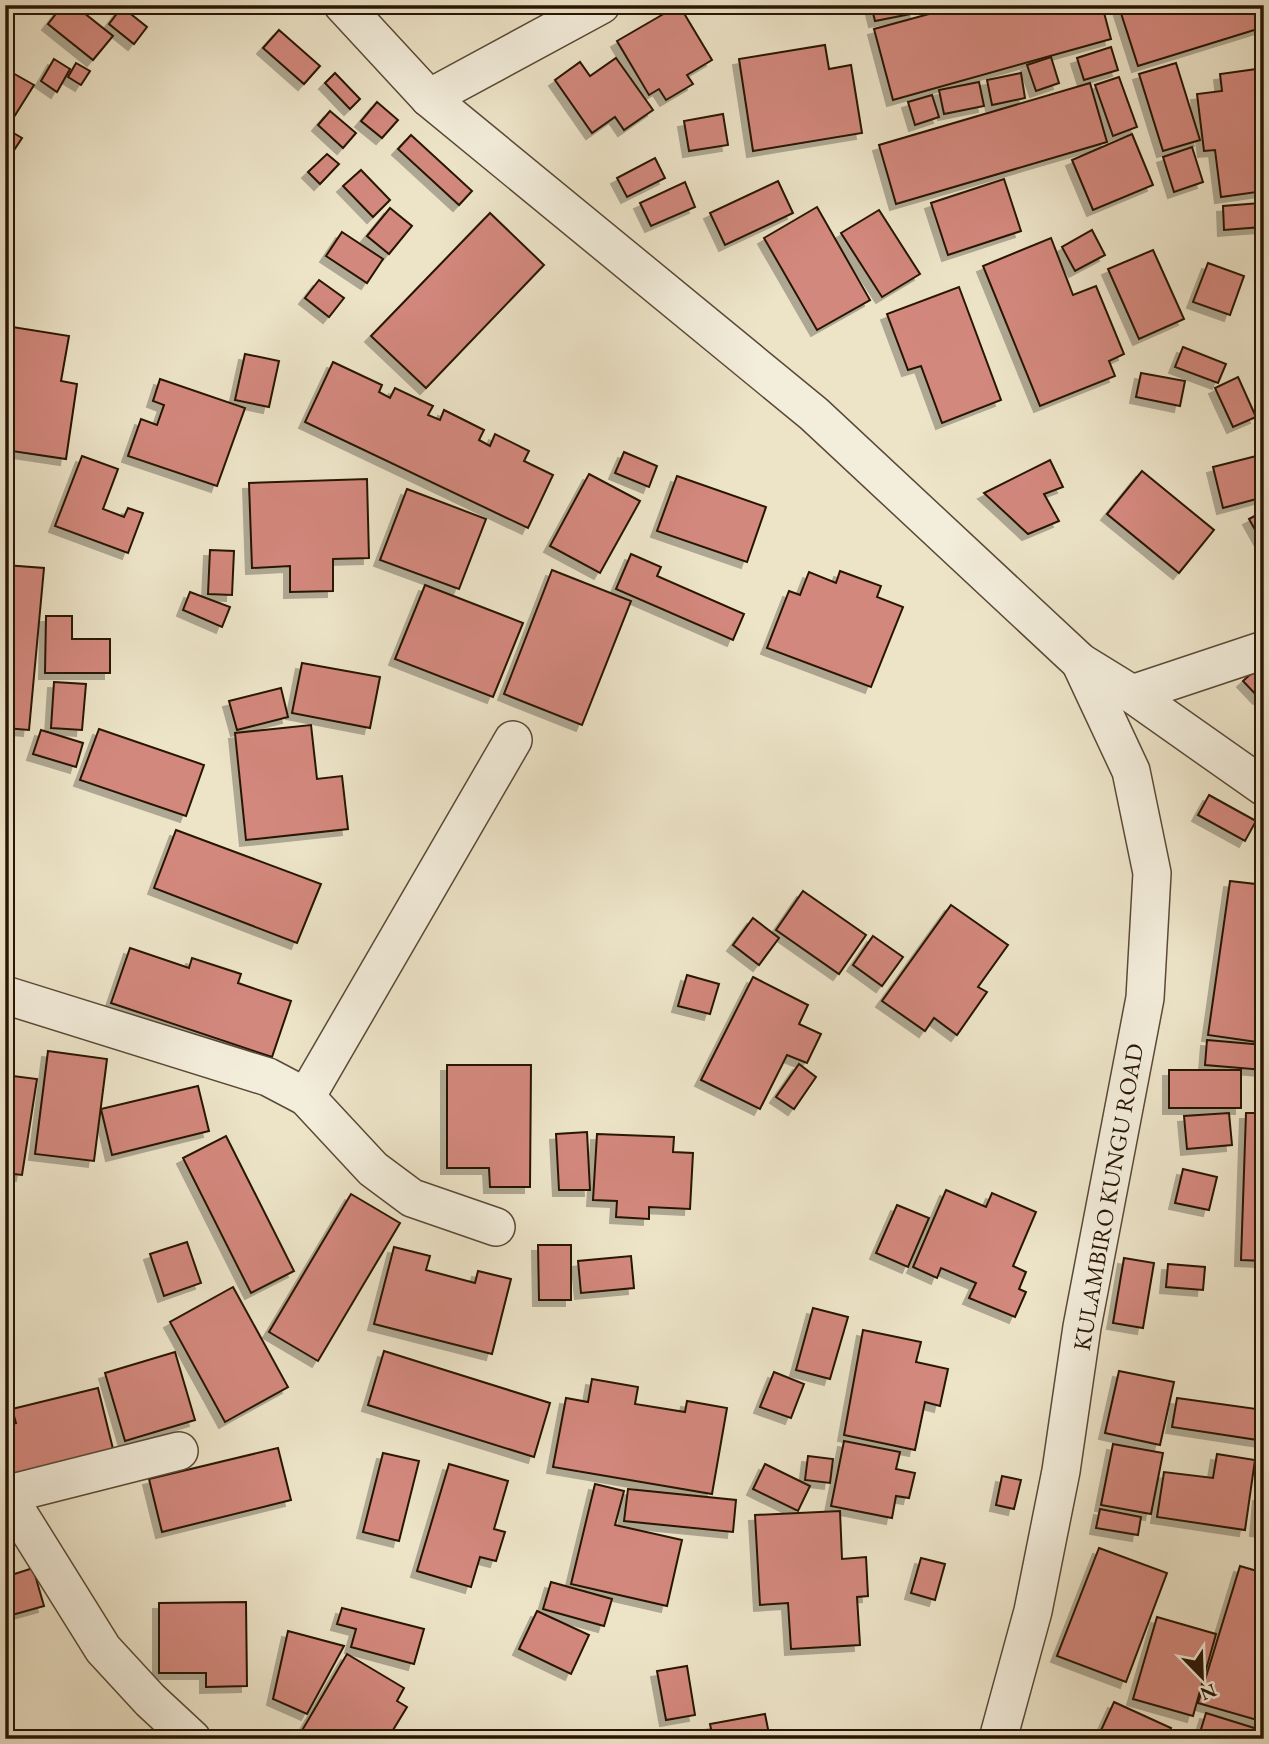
<svg xmlns="http://www.w3.org/2000/svg" width="1269" height="1744" viewBox="0 0 1269 1744" font-family="'EB Garamond',serif">
	<defs>
		<filter id="shadow"><feDropShadow dx="-6" dy="6" stdDeviation="0" flood-color="#0004"/></filter>
	</defs>
	<rect width="100%" height="100%" fill="#ede4c8"/>
	<filter id="stains"><feTurbulence type="fractalNoise" baseFrequency=".00286" numOctaves="4"/><feColorMatrix values="0 0 0 0 .2 0 0 0 0 .09 0 0 0 0 .02 0 0 0 .5 -.17"/></filter>
	<radialGradient id="worn" r=".72"><stop offset=".6" stop-color="#630" stop-opacity="0"/><stop offset="1" stop-color="#630" stop-opacity=".3"/></radialGradient>
	<g fill="#d3887d" stroke="#281505" stroke-width="2" filter="url(#shadow)">
		<path d="M63,5H74L113,36L93,60L48,24Z"/>
		<path d="M679,5L712,60L687,75L693,84L666,100L659,89L649,95L617,41Z"/>
		<path d="M871,5H915L916,13L875,21Z"/>
		<path d="M962,5H1102L1111,39L893,100L874,29Z"/>
		<path d="M1126,5H1264V27L1138,66L1119,7Z"/>
		<path d="M122,7L147,27L134,44L109,24Z"/>
		<path d="M279,30L320,66L304,84L263,48Z"/>
		<path d="M825,45L829,69L851,65L862,133L753,151L739,59Z"/>
		<path d="M1111,47L1118,70L1084,80L1077,58Z"/>
		<path d="M1051,57L1059,83L1036,91L1027,65Z"/>
		<path d="M616,58L653,110L624,130L615,117L592,133L555,80L580,62L590,76Z"/>
		<path d="M54,59L70,69L57,92L41,81Z"/>
		<path d="M76,63L90,71L81,85L68,77Z"/>
		<path d="M1176,63L1200,140L1163,151L1139,74Z"/>
		<path d="M1264,68V191L1221,197L1215,150L1204,151L1197,94L1222,91L1220,74Z"/>
		<path d="M11,72L34,85L14,117L5,112V80Z"/>
		<path d="M335,73L360,99L350,109L325,83Z"/>
		<path d="M1021,73L1025,98L992,105L987,80Z"/>
		<path d="M1119,77L1137,127L1113,136L1095,85Z"/>
		<path d="M979,82L984,106L944,114L939,90Z"/>
		<path d="M1090,83L1107,142L896,204L879,145Z"/>
		<path d="M932,95L939,117L915,125L908,102Z"/>
		<path d="M377,102L398,120L382,138L361,121Z"/>
		<path d="M330,111L356,133L343,148L318,125Z"/>
		<path d="M723,114L728,145L689,151L684,121Z"/>
		<path d="M5,128L22,138L5,164Z"/>
		<path d="M1132,134L1153,185L1093,210L1072,160Z"/>
		<path d="M411,135L472,191L459,205L398,149Z"/>
		<path d="M1192,147L1203,182L1174,192L1163,157Z"/>
		<path d="M327,154L339,164L320,184L308,172Z"/>
		<path d="M655,158L665,178L627,197L617,178Z"/>
		<path d="M361,170L390,200L373,217L343,186Z"/>
		<path d="M1004,179L1021,231L948,255L931,203Z"/>
		<path d="M778,181L793,213L725,245L710,213Z"/>
		<path d="M685,182L695,207L651,226L640,203Z"/>
		<path d="M1260,203L1262,227L1224,230L1223,206Z"/>
		<path d="M817,207L870,300L817,330L764,238Z"/>
		<path d="M390,208L412,226L389,254L367,236Z"/>
		<path d="M879,210L920,274L882,297L841,233Z"/>
		<path d="M490,213L544,265L426,388L371,336Z"/>
		<path d="M1092,230L1105,255L1075,271L1062,247Z"/>
		<path d="M342,232L383,259L367,283L326,256Z"/>
		<path d="M1051,238L1073,295L1096,286L1124,354L1109,361L1115,376L1040,406L983,266Z"/>
		<path d="M1153,250L1184,319L1139,339L1108,269Z"/>
		<path d="M1208,263L1244,276L1230,315L1193,302Z"/>
		<path d="M319,280L344,298L329,317L305,298Z"/>
		<path d="M959,287L1001,400L942,423L921,366L908,370L887,314Z"/>
		<path d="M5,304L9,305L6,326L69,336L61,381L77,384L66,459L5,450Z"/>
		<path d="M1183,347L1226,364L1218,383L1175,367Z"/>
		<path d="M245,354L279,361L269,407L235,400Z"/>
		<path d="M333,362L382,385L379,392L390,398L395,388L433,406L428,415L440,420L444,410L484,430L479,440L490,446L495,434L529,451L524,461L553,475L528,528L305,422Z"/>
		<path d="M1141,373L1185,381L1180,406L1136,397Z"/>
		<path d="M1238,377L1256,417L1233,427L1215,388Z"/>
		<path d="M160,379L245,408L217,486L128,456L141,419L157,425L164,405L153,401Z"/>
		<path d="M624,452L657,466L649,487L615,473Z"/>
		<path d="M1264,454V497L1223,508L1213,467Z"/>
		<path d="M82,456L118,469L103,509L124,517L128,508L143,513L128,553L55,526Z"/>
		<path d="M1050,460L1063,487L1044,494L1059,521L1028,534L984,493Z"/>
		<path d="M1142,471L1214,530L1179,573L1107,514Z"/>
		<path d="M589,474L640,501L600,573L550,546Z"/>
		<path d="M677,476L766,507L747,562L657,531Z"/>
		<path d="M367,479L369,558L333,559V591L290,592V566L252,568L249,483Z"/>
		<path d="M407,489L486,519L459,589L380,560Z"/>
		<path d="M1264,511V546L1249,519Z"/>
		<path d="M210,550L234,551L232,595L208,594Z"/>
		<path d="M631,554L661,567L657,576L744,614L733,640L616,589Z"/>
		<path d="M5,565L44,568L29,730L5,728Z"/>
		<path d="M552,570L631,601L582,725L504,694Z"/>
		<path d="M840,571L881,586L877,597L903,607L871,687L767,648L789,591L800,595L809,572L836,583Z"/>
		<path d="M425,585L523,623L493,697L395,659Z"/>
		<path d="M190,592L230,607L222,627L183,610Z"/>
		<path d="M46,616H72V639H110V673H45Z"/>
		<path d="M1264,662V694L1259,698L1243,681Z"/>
		<path d="M302,663L380,677L370,728L292,713Z"/>
		<path d="M54,682L86,684L82,730L51,728Z"/>
		<path d="M281,688L288,717L237,730L229,701Z"/>
		<path d="M311,725L317,779L342,776L348,829L246,840L235,733Z"/>
		<path d="M99,729L204,765L186,816L80,780Z"/>
		<path d="M41,730L83,743L76,767L33,754Z"/>
		<path d="M1209,795L1256,821L1245,841L1198,815Z"/>
		<path d="M176,830L321,884L297,943L154,888Z"/>
		<path d="M1230,881L1264,885V1043L1208,1035Z"/>
		<path d="M803,891L866,935L839,974L776,930Z"/>
		<path d="M951,905L1008,945L978,987L987,992L957,1035L934,1018L925,1031L882,1001Z"/>
		<path d="M753,918L779,938L759,965L733,945Z"/>
		<path d="M873,936L903,957L882,986L853,965Z"/>
		<path d="M130,948L189,968L192,958L241,974L238,983L291,1001L272,1057L111,1003Z"/>
		<path d="M687,975L719,984L710,1014L678,1006Z"/>
		<path d="M753,977L808,1005L799,1024L821,1034L807,1063L787,1055L760,1109L701,1080Z"/>
		<path d="M1207,1040L1264,1045V1070L1205,1065Z"/>
		<path d="M48,1051L107,1059L94,1161L35,1154Z"/>
		<path d="M799,1064L816,1077L794,1109L776,1097Z"/>
		<path d="M447,1065H531L530,1187H490L489,1168H447Z"/>
		<rect x="1169" y="1070" width="72" height="38"/>
		<path d="M5,1075L37,1079L22,1175L5,1173Z"/>
		<path d="M198,1086L209,1131L112,1155L101,1109Z"/>
		<path d="M1229,1113L1232,1145L1187,1149L1184,1116Z"/>
		<path d="M1246,1113H1264V1261L1241,1260Z"/>
		<path d="M587,1132L590,1190H559L556,1134Z"/>
		<path d="M597,1134L674,1137L673,1152L693,1153L690,1209L649,1207V1219L616,1217L617,1201L593,1200Z"/>
		<path d="M226,1136L294,1271L251,1293L183,1158Z"/>
		<path d="M1183,1169L1217,1177L1209,1210L1175,1203Z"/>
		<path d="M946,1190L986,1207L992,1193L1036,1212L1013,1266L1026,1272L1019,1289L1026,1292L1015,1317L969,1298L976,1283L941,1268L937,1278L913,1267Z"/>
		<path d="M351,1194L400,1223L318,1361L269,1332Z"/>
		<path d="M897,1205L929,1218L908,1267L876,1253Z"/>
		<path d="M187,1242L201,1283L164,1296L150,1254Z"/>
		<path d="M538,1245H571V1300H539Z"/>
		<path d="M394,1247L430,1256L426,1270L475,1283L478,1271L511,1279L492,1354L374,1324Z"/>
		<path d="M631,1256L634,1288L581,1293L578,1261Z"/>
		<path d="M1124,1258L1154,1263L1143,1328L1113,1323Z"/>
		<path d="M1168,1264L1205,1267L1203,1290L1166,1287Z"/>
		<path d="M233,1287L288,1387L225,1422L170,1322Z"/>
		<path d="M813,1308L848,1317L830,1379L796,1370Z"/>
		<path d="M863,1330L921,1342L916,1362L948,1369L940,1406L925,1402L915,1450L844,1435Z"/>
		<path d="M384,1351L550,1403L534,1457L368,1405Z"/>
		<path d="M175,1352L195,1420L125,1441L105,1373Z"/>
		<path d="M1119,1371L1174,1382L1160,1445L1105,1433Z"/>
		<path d="M774,1372L804,1384L791,1418L760,1407Z"/>
		<path d="M592,1379L638,1387L635,1404L685,1412L687,1401L727,1408L712,1494L553,1467L566,1398L588,1402Z"/>
		<path d="M98,1388L114,1453L6,1479L5,1426L16,1423L12,1409Z"/>
		<path d="M1177,1398L1264,1410V1441L1172,1427Z"/>
		<path d="M844,1441L900,1452L896,1469L915,1473L909,1498L896,1496L892,1518L831,1506Z"/>
		<path d="M1113,1444L1163,1453L1151,1514L1101,1505Z"/>
		<path d="M278,1448L291,1500L162,1532L149,1479Z"/>
		<path d="M383,1453L419,1461L399,1541L363,1532Z"/>
		<path d="M1217,1454L1255,1460L1245,1530L1157,1517L1164,1472L1213,1478Z"/>
		<path d="M808,1456L833,1459L830,1483L805,1480Z"/>
		<path d="M449,1464L508,1481L494,1529L505,1532L496,1561L480,1557L471,1587L417,1571Z"/>
		<path d="M765,1464L810,1486L798,1511L753,1489Z"/>
		<path d="M1002,1476L1021,1480L1014,1509L996,1505Z"/>
		<path d="M595,1484L624,1491L615,1525L682,1540L667,1606L571,1584Z"/>
		<path d="M628,1489L736,1500L733,1532L624,1521Z"/>
		<path d="M1259,1495L1264,1496V1531L1256,1530Z"/>
		<path d="M1100,1509L1141,1517L1138,1535L1096,1528Z"/>
		<path d="M840,1511L842,1559L866,1557L868,1596L857,1597L860,1645L791,1649L788,1603L760,1605L755,1515Z"/>
		<path d="M1099,1548L1167,1573L1126,1682L1057,1656Z"/>
		<path d="M921,1558L945,1564L935,1600L911,1593Z"/>
		<path d="M1240,1566L1264,1573V1722L1198,1703Z"/>
		<path d="M33,1568L44,1606L5,1617V1577Z"/>
		<path d="M551,1582L612,1599L604,1626L543,1609Z"/>
		<path d="M246,1602L247,1686L206,1687V1673H159V1603Z"/>
		<path d="M342,1608L424,1629L414,1664L351,1647L356,1629L337,1624Z"/>
		<path d="M537,1611L589,1635L571,1674L519,1649Z"/>
		<path d="M1157,1617L1216,1634L1193,1716L1133,1699Z"/>
		<path d="M288,1631L344,1646L307,1714L273,1699Z"/>
		<path d="M347,1654L404,1688L397,1701L407,1707L390,1735L396,1739H297Z"/>
		<path d="M687,1666L695,1715L666,1720L657,1671Z"/>
		<path d="M1114,1702L1171,1728L1166,1739H1097Z"/>
		<path d="M1206,1713L1264,1731V1739H1198Z"/>
		<path d="M765,1714L770,1739H713L710,1724Z"/>
	</g>
	<g fill="none" stroke-linecap="round" stroke-linejoin="round">
		<g stroke="#594936" stroke-width="40">
			<g id="street">
				<path d="M343,5L429,98L814,414L1080,662L1132,694L1264,787"/>
				<path d="M429,98L601,5"/>
				<path d="M1132,694L1264,650"/>
				<path d="M5,995L268,1077L306,1097L373,1169L412,1198L496,1227"/>
				<path d="M306,1097L513,740"/>
				<path d="M5,1495L179,1451"/>
				<path d="M7,1495L103,1649L150,1700L192,1739"/>
				<path d="M998,1739L1033,1611L1061,1471L1082,1327L1145,998L1152,873L1131,771L1080,662"/>
			</g>
		</g>
		<use href="#street" stroke="#f3eddb" stroke-width="37"/>
	</g>
	<g text-anchor="middle" dominant-baseline="central" stroke-width="6" stroke-linejoin="round" paint-order="stroke">
		<g font-size="24" fill="#281505" stroke="#f3eddb">
			<text transform="translate(1108 1197) rotate(-80)">KULAMBIRO KUNGU ROAD</text>
		</g>
	</g>
	<rect width="1269" height="1744" fill="none" stroke="#ede4c8" stroke-width="28"/>
	<rect x="7" y="7" width="1255" height="1730" fill="none" stroke="#281505" stroke-width="3.5"/>
	<rect x="14" y="14" width="1241" height="1716" fill="none" stroke="#281505" stroke-width="2"/>
	<g transform="translate(1202 1677) rotate(157)" stroke="#f3eddb" stroke-width="5" paint-order="stroke">
	<path d="M0-5L12 26L0 18L-12 26Z" fill="#281505"/>
	<text y="-10" font-size="19" font-weight="bold" text-anchor="middle" fill="#281505">N</text>
	</g>
	<rect width="100%" height="100%" filter="url(#stains)"/>
	<rect width="100%" height="100%" fill="url(#worn)"/>
</svg>
